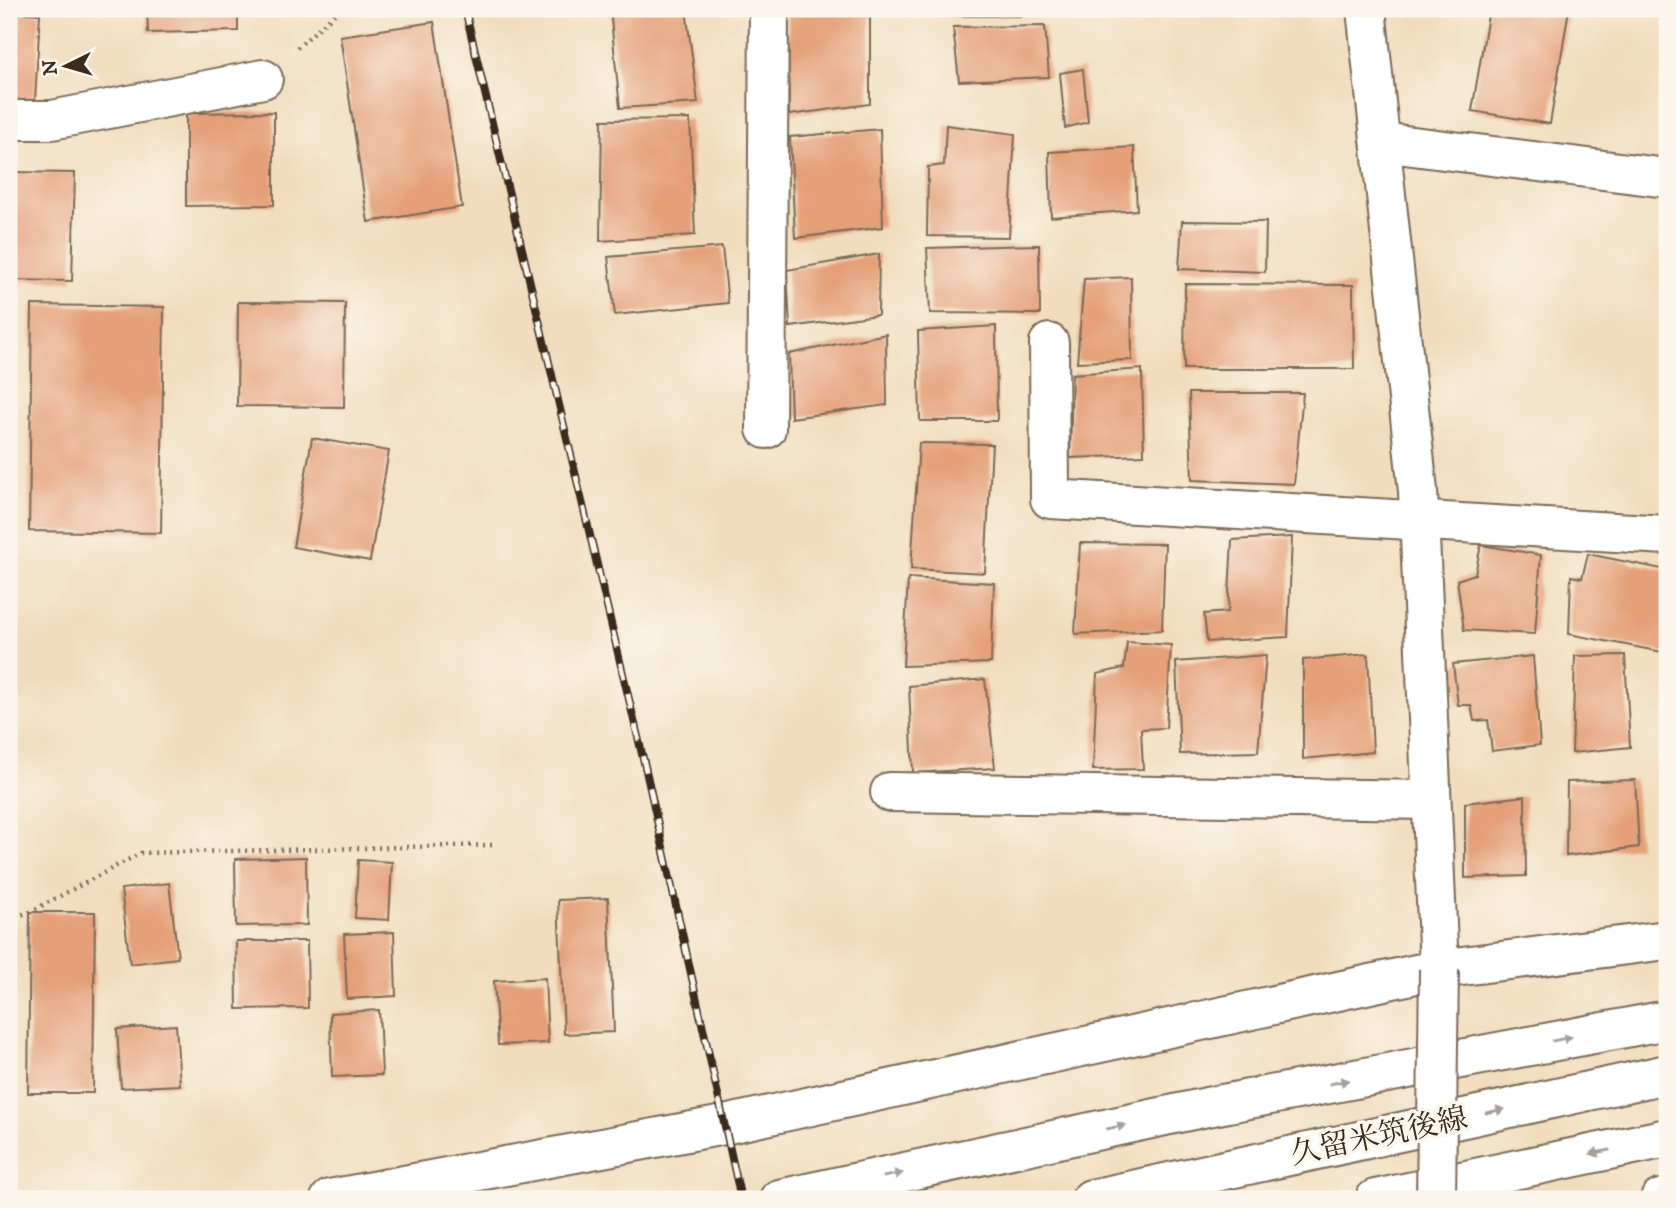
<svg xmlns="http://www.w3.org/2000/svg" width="1676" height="1208" viewBox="0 0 1676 1208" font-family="'IM FELL DW Pica','Noto Serif JP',serif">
	<rect width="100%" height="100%" fill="#fbf7ec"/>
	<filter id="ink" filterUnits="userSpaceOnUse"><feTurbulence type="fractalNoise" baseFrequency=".0143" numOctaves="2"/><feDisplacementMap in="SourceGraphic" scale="14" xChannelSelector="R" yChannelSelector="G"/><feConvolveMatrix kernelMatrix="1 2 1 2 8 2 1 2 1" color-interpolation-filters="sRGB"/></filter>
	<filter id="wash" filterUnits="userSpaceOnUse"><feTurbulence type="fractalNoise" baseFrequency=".00686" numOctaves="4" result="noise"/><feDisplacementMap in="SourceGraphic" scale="28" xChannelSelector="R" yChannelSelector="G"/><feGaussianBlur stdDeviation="1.57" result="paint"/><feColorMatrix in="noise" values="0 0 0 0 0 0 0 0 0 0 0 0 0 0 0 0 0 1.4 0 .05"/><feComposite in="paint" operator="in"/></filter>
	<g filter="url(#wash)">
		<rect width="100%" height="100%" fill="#f1ddbd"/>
		<g id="blocks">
			<g fill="#e5a079">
				<path d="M147,9H238V31L148,33Z"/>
				<path d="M610,9H686L698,103L620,108Z"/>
				<path d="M788,9H870V104L789,115Z"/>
				<rect x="942" y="9" width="79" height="7"/>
				<path d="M1489,9H1569L1550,124L1472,111Z"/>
				<path d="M1631,9H1667V13H1630Z"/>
				<path d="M9,12L40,14L35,101L9,99Z"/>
				<path d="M434,22L462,207L368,222L340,36Z"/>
				<path d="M1045,26L1049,77L959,81L953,27Z"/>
				<path d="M1083,69L1088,122L1065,128L1060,73Z"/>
				<path d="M274,112V205L186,206V113Z"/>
				<path d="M690,119L695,235L600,241L602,120Z"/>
				<path d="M946,125L1015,134L1009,237L927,236L928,167L944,165Z"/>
				<path d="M880,129L883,227L795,238L790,137Z"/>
				<path d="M1134,147L1137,210L1051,217L1049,152Z"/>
				<path d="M9,172L75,173L72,281L9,280Z"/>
				<path d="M1182,221L1266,222L1265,272L1179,269Z"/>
				<path d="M1039,245L1040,314L930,313L927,248Z"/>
				<path d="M722,247L728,303L615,315L608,257Z"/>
				<path d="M879,254L878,315L790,327L787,270Z"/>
				<path d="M1131,277L1132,360L1077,362L1084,279Z"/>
				<path d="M1185,284L1353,285L1354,369H1184Z"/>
				<path d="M238,302L345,303L344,407L237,406Z"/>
				<path d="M32,305L164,307L161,533L29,531Z"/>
				<path d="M996,326L997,421H920L918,331Z"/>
				<path d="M886,334L887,405L791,418L789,354Z"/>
				<path d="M1142,369L1144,455L1070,458L1072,374Z"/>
				<path d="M1189,393H1303L1294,484L1192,480Z"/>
				<path d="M312,438L389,451L370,561L293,547Z"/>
				<path d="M919,443L992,444L985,573L911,569Z"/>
				<path d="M1292,537L1288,637L1207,642L1204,614L1228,612L1232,540Z"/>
				<path d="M1080,543L1165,544L1162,630L1075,634Z"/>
				<path d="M1481,545L1541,555L1535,634L1464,630L1457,580L1475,574Z"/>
				<path d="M1588,554L1667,570V653L1569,634L1571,576L1582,578Z"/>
				<path d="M908,578L994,583L991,663L903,666Z"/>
				<path d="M1127,642L1171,645L1166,728L1141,729L1143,769L1093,770L1097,674L1124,668Z"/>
				<path d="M1368,654L1373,752L1303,759V660Z"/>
				<path d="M1266,655L1258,752L1180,754L1176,662Z"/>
				<path d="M1625,655L1630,747L1572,753L1575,656Z"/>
				<path d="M1533,656L1540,745L1492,751L1488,720L1474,721L1471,705H1458L1453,664Z"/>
				<path d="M985,679L995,768L913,773L909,686Z"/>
				<path d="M1635,780L1639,847L1566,856L1567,782Z"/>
				<path d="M1525,796L1526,876L1465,878V803Z"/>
				<path d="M306,857L307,925L236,926L235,859Z"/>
				<path d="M358,860L392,862L389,920L355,918Z"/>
				<path d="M169,883L178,958L130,964L121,889Z"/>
				<path d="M608,898L614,1032L564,1034L558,900Z"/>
				<path d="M30,912H95L93,1093H28Z"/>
				<path d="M394,932L396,996L347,999L344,934Z"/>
				<path d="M236,941H307L308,1008L237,1009Z"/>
				<path d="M545,978L548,1043L498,1045L494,981Z"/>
				<path d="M379,1010L382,1075L332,1077L330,1013Z"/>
				<path d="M176,1025L180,1085L121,1088L117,1029Z"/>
			</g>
		</g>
	</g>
	<g filter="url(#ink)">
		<use href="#blocks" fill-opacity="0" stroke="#7b6956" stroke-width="2"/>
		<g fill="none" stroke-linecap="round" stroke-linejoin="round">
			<g stroke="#7b6956" stroke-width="42">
				<g id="minor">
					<path d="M1366,9L1418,491L1439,969"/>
					<path d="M9,120H52L263,79"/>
					<path d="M1381,142L1667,178"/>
					<path d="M1049,343L1050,499L1667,535"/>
					<path d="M766,429L769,9"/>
					<path d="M890,792L1431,800"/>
					<path d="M330,1199L724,1125L1439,969L1667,940"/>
				</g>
			</g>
			<g stroke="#7b6956" stroke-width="42">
				<g id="primary">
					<path d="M779,1199L1207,1107L1667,1020"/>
					<path d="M1091,1199L1667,1074"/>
					<path d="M1375,1199L1667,1138"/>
					<path d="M1660,1199L1667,1198"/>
				</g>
			</g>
			<g stroke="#7b6956" stroke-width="4.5" stroke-dasharray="2 5" stroke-linecap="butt">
				<path d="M297,48L340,9"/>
				<path d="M9,919L30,912L141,853L495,845"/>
			</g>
			<use href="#minor" stroke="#fff" stroke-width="38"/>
			<use href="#primary" stroke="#fff" stroke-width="38"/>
			<g stroke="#3b2a1e" stroke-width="8">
				<path id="rail" d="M465,9L647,775L741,1199"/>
			</g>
			<use href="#rail" stroke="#fbf7ec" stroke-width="5" stroke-dasharray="16" stroke-linecap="butt"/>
			<g stroke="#7b6956" stroke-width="42" stroke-linecap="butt">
				<path id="minor-bridge" d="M1436,1199L1439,969"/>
			</g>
			<use href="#minor-bridge" stroke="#fff" stroke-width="38"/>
		</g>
		<defs><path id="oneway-solid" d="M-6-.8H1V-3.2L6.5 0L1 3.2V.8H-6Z" transform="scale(1.75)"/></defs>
		<g fill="#a79f9a">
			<use href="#oneway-solid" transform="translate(1562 1039) rotate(-11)"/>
			<use href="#oneway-solid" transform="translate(1339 1082) rotate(-11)"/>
			<use href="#oneway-solid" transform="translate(1495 1111) rotate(-12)"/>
			<use href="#oneway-solid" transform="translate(1116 1127) rotate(-12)"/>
			<use href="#oneway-solid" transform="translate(1600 1152) rotate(168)"/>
			<use href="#oneway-solid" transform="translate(893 1175) rotate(-12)"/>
		</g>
	</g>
	<g text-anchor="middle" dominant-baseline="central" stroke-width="7" stroke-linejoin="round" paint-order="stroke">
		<g font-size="30" fill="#3b2a1e" stroke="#fbf7ec">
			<text transform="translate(1379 1137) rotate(-12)">久留米筑後線</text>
		</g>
	</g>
	<rect width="1676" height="1208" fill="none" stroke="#fbf7ec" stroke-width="35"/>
	<g transform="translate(66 66) rotate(265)" stroke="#fbf7ec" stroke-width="5" paint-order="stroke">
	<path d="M0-5L12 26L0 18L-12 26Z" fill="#3b2a1e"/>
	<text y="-10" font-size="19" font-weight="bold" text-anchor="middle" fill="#3b2a1e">N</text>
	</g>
</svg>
